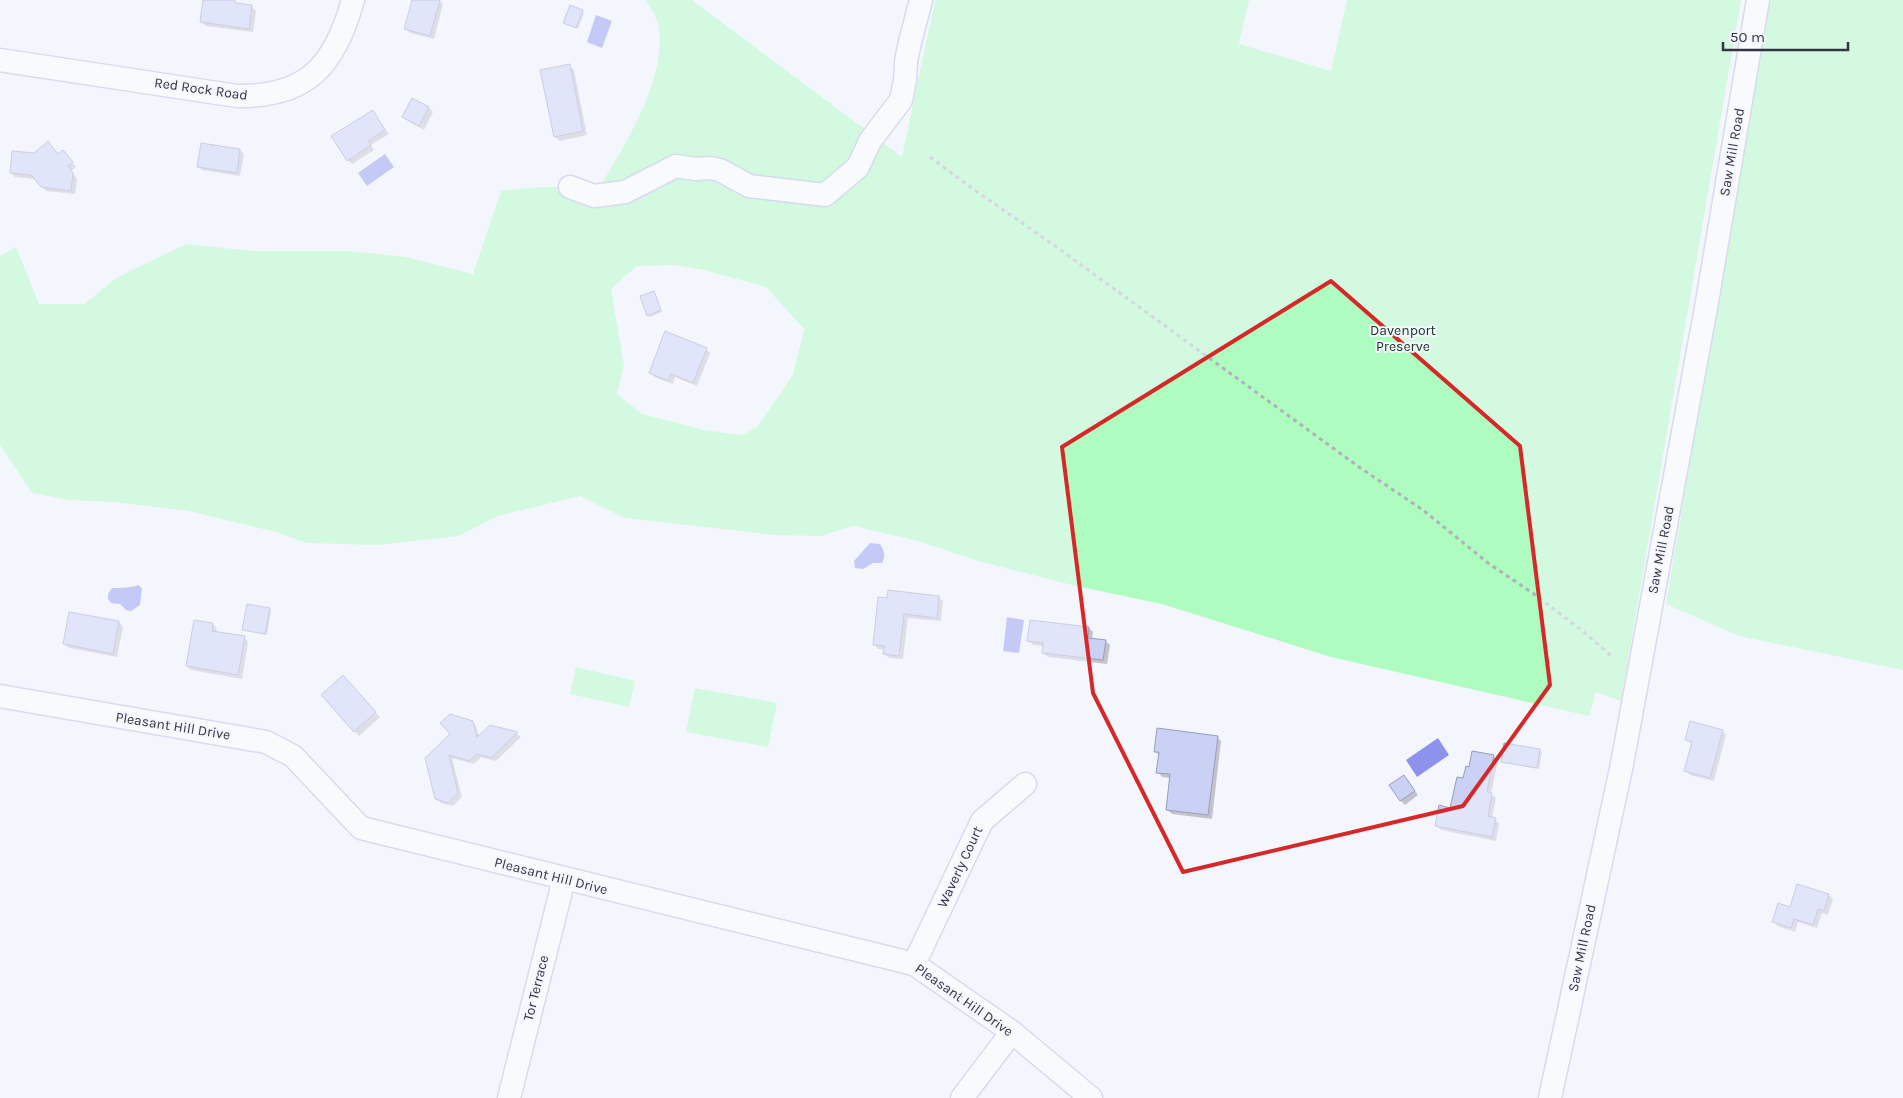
<svg xmlns="http://www.w3.org/2000/svg" width="1903" height="1098" viewBox="0 0 1903 1098" font-family="Karla,sans-serif">
	<rect width="100%" height="100%" fill="#f4f6fd"/>
	<g fill="#aefcbf" fill-rule="evenodd">
		<path d="M646,0H692L902,157L935,0H1249L1239,44L1331,71L1347,0H1741L1621,701L1596,692L1589,716L1331,657L1162,604L1076,586L978,561L915,540L853,526L821,536L774,535L625,518L580,496L498,516L459,536L378,545L307,543L276,532L189,511L113,502L69,500L32,493L0,445V256L16,247L39,304H85L116,278L186,244L253,251H350L406,257L473,274L501,191L539,187H570L594,196C621,152 670,77 658,24C656,16 650,8 646,0ZM676,265L704,270L766,287L804,329L793,375L757,427L742,435L704,430L642,414L617,394L624,366L611,289L637,266Z"/>
		<path d="M1768,0H1903V670L1739,636L1666,604Z"/>
		<path d="M576,667L635,681L629,707L570,694Z"/>
		<path d="M695,688L777,703L768,747L686,732Z"/>
	</g>
	<g fill="#8d93ec">
		<path d="M596,15L612,21L602,48L587,42Z"/>
		<path d="M385,154L394,167L367,186L358,173Z"/>
		<path d="M870,543L880,544C884,550 886,556 882,563H873L863,569L855,568L854,561Z"/>
		<path d="M138,585L142,588L140,605L131,611L126,610L120,604L111,603L108,599V594L112,588C120,588 131,588 138,585Z"/>
		<path d="M1007,617L1024,620L1019,653L1003,651Z"/>
		<path d="M1438,738L1449,755L1417,777L1406,760Z"/>
	</g>
	<g fill="#0003">
		<path d="M204,0L234,1L238,5L252,7L256,11L253,32L206,26L201,22Z"/>
		<path d="M413,0H439L443,4L434,39L410,33L405,28Z"/>
		<path d="M571,7L584,13L578,29L567,24Z"/>
		<path d="M569,66L574,70L587,135L560,141L555,137Z"/>
		<path d="M429,108L433,112L424,130L408,121L403,117Z"/>
		<path d="M372,111L389,134L371,145L374,150L352,164L348,160Z"/>
		<path d="M240,150L244,154L240,176L202,170L198,166Z"/>
		<path d="M58,155H67L76,167L71,171L77,178L75,194L46,191L36,179L15,177L11,172Z"/>
		<path d="M653,292L662,312L650,317L648,315Z"/>
		<path d="M706,349L710,353L697,386L675,377L673,384L654,377L650,373Z"/>
		<path d="M938,597L943,601L941,621L908,618L903,659L889,658L885,654V649H878L874,644L888,599Z"/>
		<path d="M269,609L271,611L267,635L243,629Z"/>
		<path d="M195,621L213,624L217,629L216,633L244,637L248,642L242,679L191,670L187,666Z"/>
		<path d="M119,622L123,627L117,657L69,648L65,644Z"/>
		<path d="M1089,628L1093,632L1092,640L1105,641L1110,645L1107,664L1048,657L1043,653L1044,646L1033,645L1029,641Z"/>
		<path d="M347,681L380,717L359,736L322,695Z"/>
		<path d="M472,722L476,726L479,737L490,726L517,734L521,737L496,761L481,757L474,764L452,758L462,797L453,806L441,803L436,798L427,758Z"/>
		<path d="M1722,731L1726,735L1714,781L1690,775L1686,771L1693,744L1686,740Z"/>
		<path d="M1217,737L1221,741L1212,819L1172,814L1167,809L1171,778L1162,777L1158,772L1160,756L1155,751Z"/>
		<path d="M1505,744L1540,750L1542,752L1539,769L1504,763L1502,761Z"/>
		<path d="M1494,757L1498,761L1491,794L1496,798L1492,818L1499,823L1496,841L1441,830L1437,826L1451,809L1470,768Z"/>
		<path d="M1404,776L1418,795L1405,805L1400,800Z"/>
		<path d="M1829,895L1833,899L1828,915L1822,913L1817,928L1798,922L1795,932L1778,926L1774,922L1790,908Z"/>
	</g>
	<g fill="#cbd0f5" stroke="#999dbe">
		<path d="M203,0H235V3L252,5L249,29L200,22Z"/>
		<path d="M412,0H440L430,36L404,29Z"/>
		<path d="M570,5L583,10L576,28L563,23Z"/>
		<path d="M570,64L583,131L554,137L540,70Z"/>
		<path d="M412,98L429,107L419,126L402,117Z"/>
		<path d="M373,110L385,130L368,141L371,145L347,161L331,136Z"/>
		<path d="M48,141L58,154L63,150L73,162L68,166L73,173L71,191L41,187L31,175L10,173L12,151L34,153Z"/>
		<path d="M201,143L240,149L237,173L197,167Z"/>
		<path d="M654,291L661,310L647,316L640,296Z"/>
		<path d="M665,331L707,348L693,383L671,374L668,381L649,373Z"/>
		<path d="M888,590L939,596L937,618L904,614L899,656L883,654L884,646L873,645L878,597L887,598Z"/>
		<path d="M247,604L270,608L265,634L242,630Z"/>
		<path d="M69,612L119,621L113,654L63,644Z"/>
		<path d="M194,620L213,623L212,631L245,636L238,675L186,666Z"/>
		<path d="M1030,620L1089,627L1088,638L1106,640L1103,660L1042,653L1043,643L1027,641Z"/>
		<path d="M343,675L376,712L354,732L321,695Z"/>
		<path d="M450,714L473,721L477,737L490,725L518,732L491,758L477,754L469,761L449,755L458,793L448,803L435,799L425,758L450,734L440,723Z"/>
		<path d="M1690,721L1723,730L1710,778L1684,771L1692,742L1685,740Z"/>
		<path d="M1157,728L1218,736L1208,815L1166,810L1170,774L1156,773L1159,752H1154Z"/>
		<path d="M1504,743L1540,749L1537,768L1501,762Z"/>
		<path d="M1472,751L1494,755L1487,792L1492,793L1488,816L1496,818L1492,837L1435,826L1439,805L1450,808L1457,777L1463,778L1466,766L1469,767Z"/>
		<path d="M1404,775L1415,791L1400,801L1389,785Z"/>
		<path d="M1797,884L1829,894L1824,911L1818,909L1813,925L1794,919L1791,928L1772,922L1778,903L1790,907Z"/>
	</g>
	<g fill="none" stroke-linecap="round" stroke-linejoin="round">
		<g stroke="#b5badc" stroke-width="25">
			<g id="minor">
				<path d="M0,60L237,96C308,97 335,65 353,0"/>
				<path d="M570,187L594,196L625,192L676,166L696,169L710,168L720,170L749,186L825,195L858,167L870,141L901,100L905,81L906,61L910,42L921,0"/>
				<path d="M0,696L266,742L293,756L361,828L914,964L1012,1032L1091,1098"/>
				<path d="M914,964L982,821L1025,784"/>
				<path d="M509,1098L564,879"/>
				<path d="M962,1098L1012,1032"/>
				<path d="M1550,1098L1622,764L1707,302L1758,0"/>
			</g>
		</g>
		<path stroke="#afb1bb" stroke-width="3" stroke-dasharray="4 4" stroke-linecap="butt" d="M930,157L973,189L1058,248L1359,467L1423,510L1488,563L1534,594L1584,632L1611,656"/>
		<use href="#minor" stroke="#fff" stroke-width="22"/>
	</g>
	<path d="M0 0H1903V1098H0ZM1331,281L1520,446L1550,685L1463,806L1183,872L1093,693L1062,447Z" fill="#f4f6fd" fill-opacity=".55" fill-rule="evenodd"/>
	<path fill="none" stroke="#d62828" stroke-width="4" stroke-linejoin="round" d="M1331,281L1520,446L1550,685L1463,806L1183,872L1093,693L1062,447Z"/>
	<g text-anchor="middle" dominant-baseline="central" stroke-width="4" stroke-linejoin="round" paint-order="stroke">
		<g font-size="14" fill="#343543" stroke="#f4f6fd">
			<text transform="translate(201 89) rotate(8)">Red Rock Road</text>
			<text transform="translate(1732 152) rotate(-80)">Saw Mill Road</text>
			<text transform="translate(1661 550) rotate(-79)">Saw Mill Road</text>
			<text transform="translate(173 726) rotate(9)">Pleasant Hill Drive</text>
			<text transform="translate(960 867) rotate(-65)">Waverly Court</text>
			<text transform="translate(551 876) rotate(14)">Pleasant Hill Drive</text>
			<text transform="translate(1582 948) rotate(-78)">Saw Mill Road</text>
			<text transform="translate(536 988) rotate(-76)">Tor Terrace</text>
			<text transform="translate(964 1000) rotate(35)">Pleasant Hill Drive</text>
		</g>
		<g font-size="14" fill="#10351b" stroke="#f4f6fd">
			<text x="1403" y="330">Davenport<tspan x="1403" dy="16">Preserve</tspan></text>
		</g>
	</g>
	<path d="M1723 42v8h125v-8" fill="none" stroke="#343543" stroke-width="2.5"/>
	<text x="1730" y="42" font-size="15" fill="#343543" stroke="#f4f6fd" stroke-width="4" paint-order="stroke">50 m</text>
</svg>
